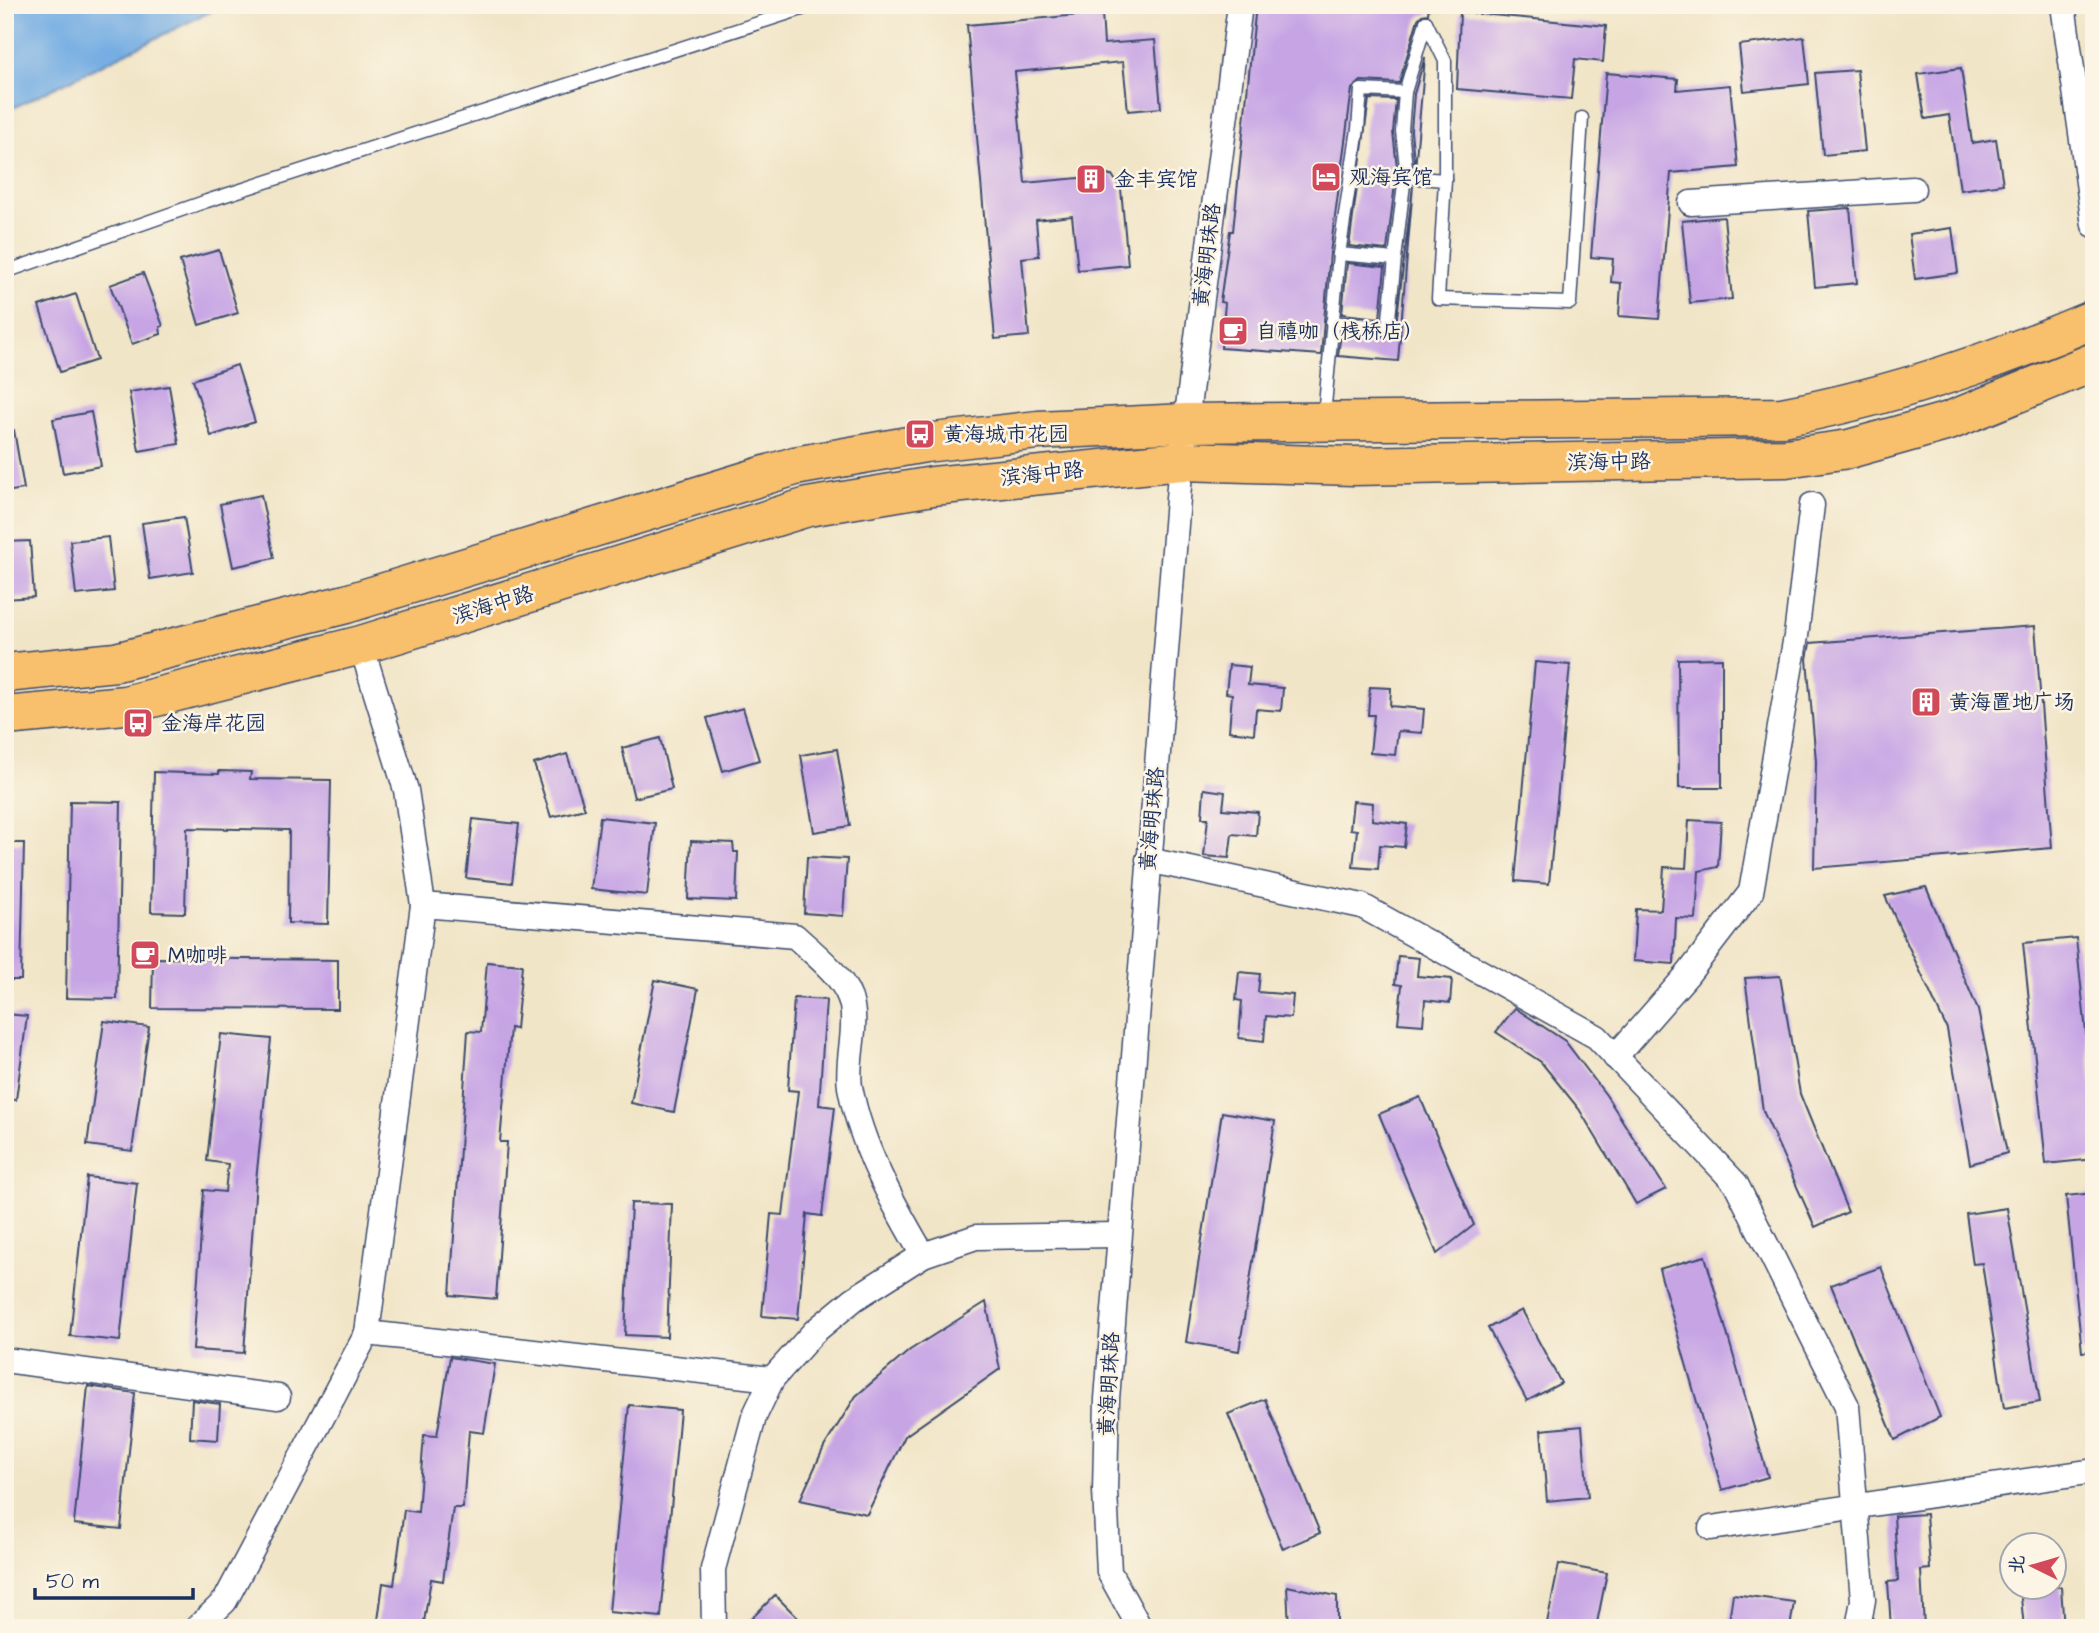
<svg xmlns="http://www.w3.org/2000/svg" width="2099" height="1633" viewBox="0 0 2099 1633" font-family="'Architects Daughter','LXGW WenKai TC',sans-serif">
	<rect width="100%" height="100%" fill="#fcf5e5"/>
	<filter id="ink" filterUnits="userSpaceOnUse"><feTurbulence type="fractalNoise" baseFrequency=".0143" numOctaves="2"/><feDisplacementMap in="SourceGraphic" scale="14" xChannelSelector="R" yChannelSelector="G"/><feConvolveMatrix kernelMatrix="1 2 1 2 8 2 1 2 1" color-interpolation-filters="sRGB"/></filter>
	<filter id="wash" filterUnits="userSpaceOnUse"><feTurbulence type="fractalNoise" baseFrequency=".00686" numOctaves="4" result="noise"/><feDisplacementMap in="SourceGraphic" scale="28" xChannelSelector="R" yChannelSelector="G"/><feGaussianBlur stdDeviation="1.57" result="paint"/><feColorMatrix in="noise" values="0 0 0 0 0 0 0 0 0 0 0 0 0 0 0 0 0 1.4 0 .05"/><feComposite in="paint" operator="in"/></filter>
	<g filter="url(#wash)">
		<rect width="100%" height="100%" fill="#f1e5c7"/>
		<path fill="#72ace3" stroke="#466ea0" stroke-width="2" d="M5,5H224L5,112Z"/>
		<g id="blocks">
			<g fill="#c7a5e5">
				<path d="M1256,5H1429L1428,14L1422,15L1418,19L1399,83L1361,81L1352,89L1330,253L1321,355L1221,348L1225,303L1220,302L1230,231H1233Z"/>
				<path d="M1460,12L1606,26L1603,62L1575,59L1571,99L1457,89Z"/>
				<path d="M1102,13L1104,44L1155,40L1161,108L1128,111L1123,62L1015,72L1025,183L1112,175L1121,189L1128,265L1078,270L1072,216L1036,220L1039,256L1022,258L1029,336L995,339L967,25Z"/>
				<path d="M1804,37L1809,84L1744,91L1739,45Z"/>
				<path d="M1425,57L1415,169L1411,131L1414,94Z"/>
				<path d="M1961,68L1972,143L1996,139L2003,184L1960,190L1949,115L1925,119L1918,74Z"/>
				<path d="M1857,70L1865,151L1823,155L1815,73Z"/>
				<path d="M1606,73L1678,79L1677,90L1730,85L1738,167L1671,173L1659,319L1619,316L1621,283L1611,282L1613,259L1591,257Z"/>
				<path d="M1369,99L1396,100L1393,132L1397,167L1387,250L1349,246Z"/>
				<path d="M1413,186L1398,361L1338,356L1341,332L1387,337L1395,333Z"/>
				<path d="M1850,208L1857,283L1815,287L1808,211Z"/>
				<path d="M1724,217L1732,299L1690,303L1682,221Z"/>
				<path d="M1952,228L1958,273L1915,279L1909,234Z"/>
				<path d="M219,250L238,313L199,325L180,261Z"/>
				<path d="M1347,263L1385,267L1380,318L1342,314Z"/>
				<path d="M143,273L163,326L160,327L161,334L132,344L110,285Z"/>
				<path d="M76,294L97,360L60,372L39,306Z"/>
				<path d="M237,365L255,422L211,436L193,380Z"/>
				<path d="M169,386L179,444L139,451L129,392Z"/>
				<path d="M91,412L101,466L63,473L53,419Z"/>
				<path d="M14,430L24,489L5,492V431Z"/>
				<path d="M261,495L274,558L233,567L220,504Z"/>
				<path d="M184,517L193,572L150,579L142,523Z"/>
				<path d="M108,537L114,591L76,595L70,541Z"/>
				<path d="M30,541L34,597L5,599V542Z"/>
				<path d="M2035,626L2052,848L1814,868L1816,761L1807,659L1810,643Z"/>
				<path d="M1722,658V788H1679L1678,659Z"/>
				<path d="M1535,662L1570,665L1549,884L1515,881Z"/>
				<path d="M1229,665L1250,667L1248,685L1283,688L1281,711L1256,709L1254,734L1229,731L1232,694L1226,693Z"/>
				<path d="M1370,687L1391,688L1390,706L1424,709L1422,733L1398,731L1395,755L1370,753L1374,715H1368Z"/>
				<path d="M743,708L759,760L723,771L707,718Z"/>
				<path d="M660,738L672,789L634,798L622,748Z"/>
				<path d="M837,749L850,826L814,832L801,755Z"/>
				<path d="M567,754L585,809L551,817L534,764Z"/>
				<path d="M219,771L251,772L250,779L331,780L328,924L288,923L289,830L187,828L185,913L151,912L154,772L219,774Z"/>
				<path d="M1204,789L1225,792L1223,809L1258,812L1256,836L1232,834L1229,858L1204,856L1208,818H1202Z"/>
				<path d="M70,801L121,802L117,999L66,998Z"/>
				<path d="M1353,801L1373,803L1372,820L1407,824L1404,847L1380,845L1378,869L1353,867L1357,830L1350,829Z"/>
				<path d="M600,817L655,823L647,895L591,889Z"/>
				<path d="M473,819L519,824L512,883L466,878Z"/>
				<path d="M1689,820L1721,822L1718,867L1699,871L1696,919L1676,918L1674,964L1633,961L1636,909L1661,910L1664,867L1686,868Z"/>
				<path d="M691,841L733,843L734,852H738L736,901L688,899Z"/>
				<path d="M5,843H24L21,980H5Z"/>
				<path d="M807,857L847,859L843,916L804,913Z"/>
				<path d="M1926,887L1978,1010L2007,1153L1970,1164L1947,1029L1885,896Z"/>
				<path d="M2076,938L2094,1108V1159L2046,1164L2023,943Z"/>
				<path d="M1398,956L1419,958L1417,976L1452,979L1450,1003L1425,1000L1423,1025L1398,1023L1402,985L1395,984Z"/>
				<path d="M153,958L338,960V1009L152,1008Z"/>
				<path d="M487,962L522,965L516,1029L510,1028L500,1142H507L496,1299L450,1295L468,1031L481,1032Z"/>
				<path d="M1239,972L1260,974L1258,992L1293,995L1291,1018L1266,1016L1264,1041L1239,1038L1242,1001L1236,1000Z"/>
				<path d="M1780,976L1800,1094L1848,1212L1815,1227L1763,1111L1745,978Z"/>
				<path d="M655,980L698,989L674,1112L631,1103Z"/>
				<path d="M794,998L826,1000L819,1105L835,1107L822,1216L807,1214L798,1319L762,1316L771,1214L783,1215L798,1091L788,1090Z"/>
				<path d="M1515,1008L1565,1041L1606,1095L1666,1189L1636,1204L1579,1109L1541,1062L1496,1032Z"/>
				<path d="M5,1014L27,1016L16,1100L5,1099Z"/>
				<path d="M104,1021L149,1027L132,1151L87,1145Z"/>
				<path d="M221,1034L271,1039L256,1180L244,1353L193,1350L204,1190L225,1192L228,1164L207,1161Z"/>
				<path d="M1420,1097L1474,1225L1437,1254L1379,1114Z"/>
				<path d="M1222,1112L1275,1121L1239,1351L1186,1342Z"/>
				<path d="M87,1177L137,1183L120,1341L70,1336Z"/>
				<path d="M2094,1193V1351L2082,1352L2066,1196Z"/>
				<path d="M631,1203L672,1204L667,1337L625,1335Z"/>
				<path d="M2007,1208L2040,1402L2004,1408L1982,1263L1973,1264L1966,1214Z"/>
				<path d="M1705,1256L1768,1477L1722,1490L1659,1269Z"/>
				<path d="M1881,1267L1940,1417L1895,1440L1831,1285Z"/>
				<path d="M986,1302L1000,1369L905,1436L867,1514L800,1500L824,1447L856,1396L910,1350Z"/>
				<path d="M1522,1310L1561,1383L1527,1401L1488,1328Z"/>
				<path d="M450,1357L495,1364L484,1433L469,1431L463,1508H453L443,1581L431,1579L423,1628H377L383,1583L394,1585L404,1510L418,1512L424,1435L437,1436Z"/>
				<path d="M88,1386L135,1393L121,1529L74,1524Z"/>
				<path d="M1265,1399L1320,1533L1283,1549L1228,1414Z"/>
				<path d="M192,1400L220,1404L218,1440L190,1438Z"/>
				<path d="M629,1405L680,1410L661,1617L609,1612Z"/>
				<path d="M1582,1426L1588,1497L1547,1501L1541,1430Z"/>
				<path d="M1926,1514L1930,1569L1921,1570L1924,1628H1891L1888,1582L1898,1581L1894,1516Z"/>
				<path d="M1559,1564L1607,1573L1596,1628H1546Z"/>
				<path d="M1287,1586L1337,1596V1628H1289Z"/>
				<path d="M2020,1587H2061L2064,1628H2024Z"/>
				<path d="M1733,1594L1794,1602L1790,1628H1728Z"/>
				<path d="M775,1595L808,1628H742Z"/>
			</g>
		</g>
	</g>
	<g filter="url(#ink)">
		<use href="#blocks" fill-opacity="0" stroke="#3b4a6e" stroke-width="2"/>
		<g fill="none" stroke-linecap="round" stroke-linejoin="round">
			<g stroke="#3b4a6e" stroke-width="15">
				<g id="lane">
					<path d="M1426,22L1445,61V180"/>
					<path d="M1405,177L1445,180L1438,299L1570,303L1582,118"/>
					<path d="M1339,254L1395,259L1406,167L1402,131L1405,92"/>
					<path d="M5,272L207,201L814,5"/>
					<path d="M1332,322L1388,328L1395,259"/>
					<path d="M1324,416L1339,254L1358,129L1361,90L1405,92L1426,22"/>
				</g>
			</g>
			<g stroke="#3b4a6e" stroke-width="27">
				<g id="street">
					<path d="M2063,5L2094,225"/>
					<path d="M1691,203L1913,189"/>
					<path d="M1148,860L1362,906L1597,1037L1736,1184L1847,1406L1863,1600L1858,1628"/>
					<path d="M423,905L795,936C815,955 847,978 852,1006C857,1032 846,1061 850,1087C861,1146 893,1204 923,1255"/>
					<path d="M1615,1057L1688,974L1751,892L1796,636L1812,505"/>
					<path d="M367,1333L772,1379L814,1332L854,1299L923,1255L976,1237L1119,1235"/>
					<path d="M5,1360L278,1397"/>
					<path d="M1711,1528L2094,1471"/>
					<path d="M197,1628L225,1601L367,1333L423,905L406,790L361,645"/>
					<path d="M714,1628L713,1569L754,1417L772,1379"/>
					<path d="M1140,1628L1109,1572L1105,1491L1107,1399L1181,461L1240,5"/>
				</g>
			</g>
			<g stroke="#3b4a6e" stroke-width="41">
				<g id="primary">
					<path d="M5,673L116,662L346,604L795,466L925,443L1038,430L1186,423L1782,417C1891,397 1993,362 2094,319"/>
					<path d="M5,716L125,705L361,645L808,507L933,486L1181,461L1353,466L1786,458L1849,449L1949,421L2094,362"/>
				</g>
			</g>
			<use href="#lane" stroke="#fff" stroke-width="12"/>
			<use href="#street" stroke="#fff" stroke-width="24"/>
			<use href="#primary" stroke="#f8bf6c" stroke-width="38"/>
		</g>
	</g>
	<defs>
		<g id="hotel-square" transform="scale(1.575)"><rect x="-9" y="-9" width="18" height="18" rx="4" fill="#d1495b" stroke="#fcf5e5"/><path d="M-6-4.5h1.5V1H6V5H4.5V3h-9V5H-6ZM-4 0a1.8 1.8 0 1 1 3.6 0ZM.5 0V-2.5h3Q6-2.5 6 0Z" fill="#fff"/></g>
		<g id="building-square" transform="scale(1.575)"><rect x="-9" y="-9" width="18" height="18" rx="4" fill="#d1495b" stroke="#fcf5e5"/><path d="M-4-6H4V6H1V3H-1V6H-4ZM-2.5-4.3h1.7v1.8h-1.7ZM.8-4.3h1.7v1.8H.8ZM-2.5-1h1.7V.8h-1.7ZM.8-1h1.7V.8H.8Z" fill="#fff"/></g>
		<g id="cafe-square" transform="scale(1.575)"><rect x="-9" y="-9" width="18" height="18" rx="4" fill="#d1495b" stroke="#fcf5e5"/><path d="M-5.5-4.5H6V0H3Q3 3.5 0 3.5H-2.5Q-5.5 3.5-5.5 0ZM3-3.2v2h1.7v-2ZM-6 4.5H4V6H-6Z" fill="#fff"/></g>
		<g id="bus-square" transform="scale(1.575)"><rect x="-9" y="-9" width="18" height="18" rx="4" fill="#d1495b" stroke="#fcf5e5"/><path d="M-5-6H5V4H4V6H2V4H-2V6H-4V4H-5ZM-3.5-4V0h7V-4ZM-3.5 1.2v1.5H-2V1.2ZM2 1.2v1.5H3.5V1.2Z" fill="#fff"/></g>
	</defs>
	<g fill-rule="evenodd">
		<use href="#hotel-square" x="1326" y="177"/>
		<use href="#building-square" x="1091" y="179"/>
		<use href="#cafe-square" x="1233" y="331"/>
		<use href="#bus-square" x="920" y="434"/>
		<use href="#building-square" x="1926" y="702"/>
		<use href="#bus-square" x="138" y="723"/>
		<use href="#cafe-square" x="145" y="955"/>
	</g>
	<g text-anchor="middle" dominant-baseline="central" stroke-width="5" stroke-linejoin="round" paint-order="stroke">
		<g font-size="21" fill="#1b2f5e" stroke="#fcf5e5" text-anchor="start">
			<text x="1349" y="177">观海宾馆</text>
			<text x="1114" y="179">金丰宾馆</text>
			<text x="1256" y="331">自禧咖（栈桥店）</text>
			<text x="943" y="434">黄海城市花园</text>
			<text x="1949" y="702">黄海置地广场</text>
			<text x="161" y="723">金海岸花园</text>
			<text x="168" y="955">M咖啡</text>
		</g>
		<g font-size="21" fill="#1b2f5e" stroke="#fcf5e5">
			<text transform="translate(1207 255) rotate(-83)">黄海明珠路</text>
			<text transform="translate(1609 462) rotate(-1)">滨海中路</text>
			<text transform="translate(1042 474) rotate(-6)">滨海中路</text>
			<text transform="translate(493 605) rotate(-17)">滨海中路</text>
			<text transform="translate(1152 819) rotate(-85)">黄海明珠路</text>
			<text transform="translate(1109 1384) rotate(-87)">黄海明珠路</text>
		</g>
	</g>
	<rect width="2099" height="1633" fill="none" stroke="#fcf5e5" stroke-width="28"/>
	<g transform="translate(2033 1566) rotate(275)"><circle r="33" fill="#fcf5e5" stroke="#a2a6af" stroke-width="2"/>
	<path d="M0-5L12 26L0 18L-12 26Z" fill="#d1495b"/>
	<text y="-10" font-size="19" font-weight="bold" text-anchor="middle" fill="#1b2f5e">北</text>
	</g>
	<path d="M35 1588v10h158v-10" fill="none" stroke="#1b2f5e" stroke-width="3.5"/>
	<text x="46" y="1588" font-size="21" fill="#1b2f5e" stroke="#fcf5e5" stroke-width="5" paint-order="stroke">50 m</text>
</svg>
